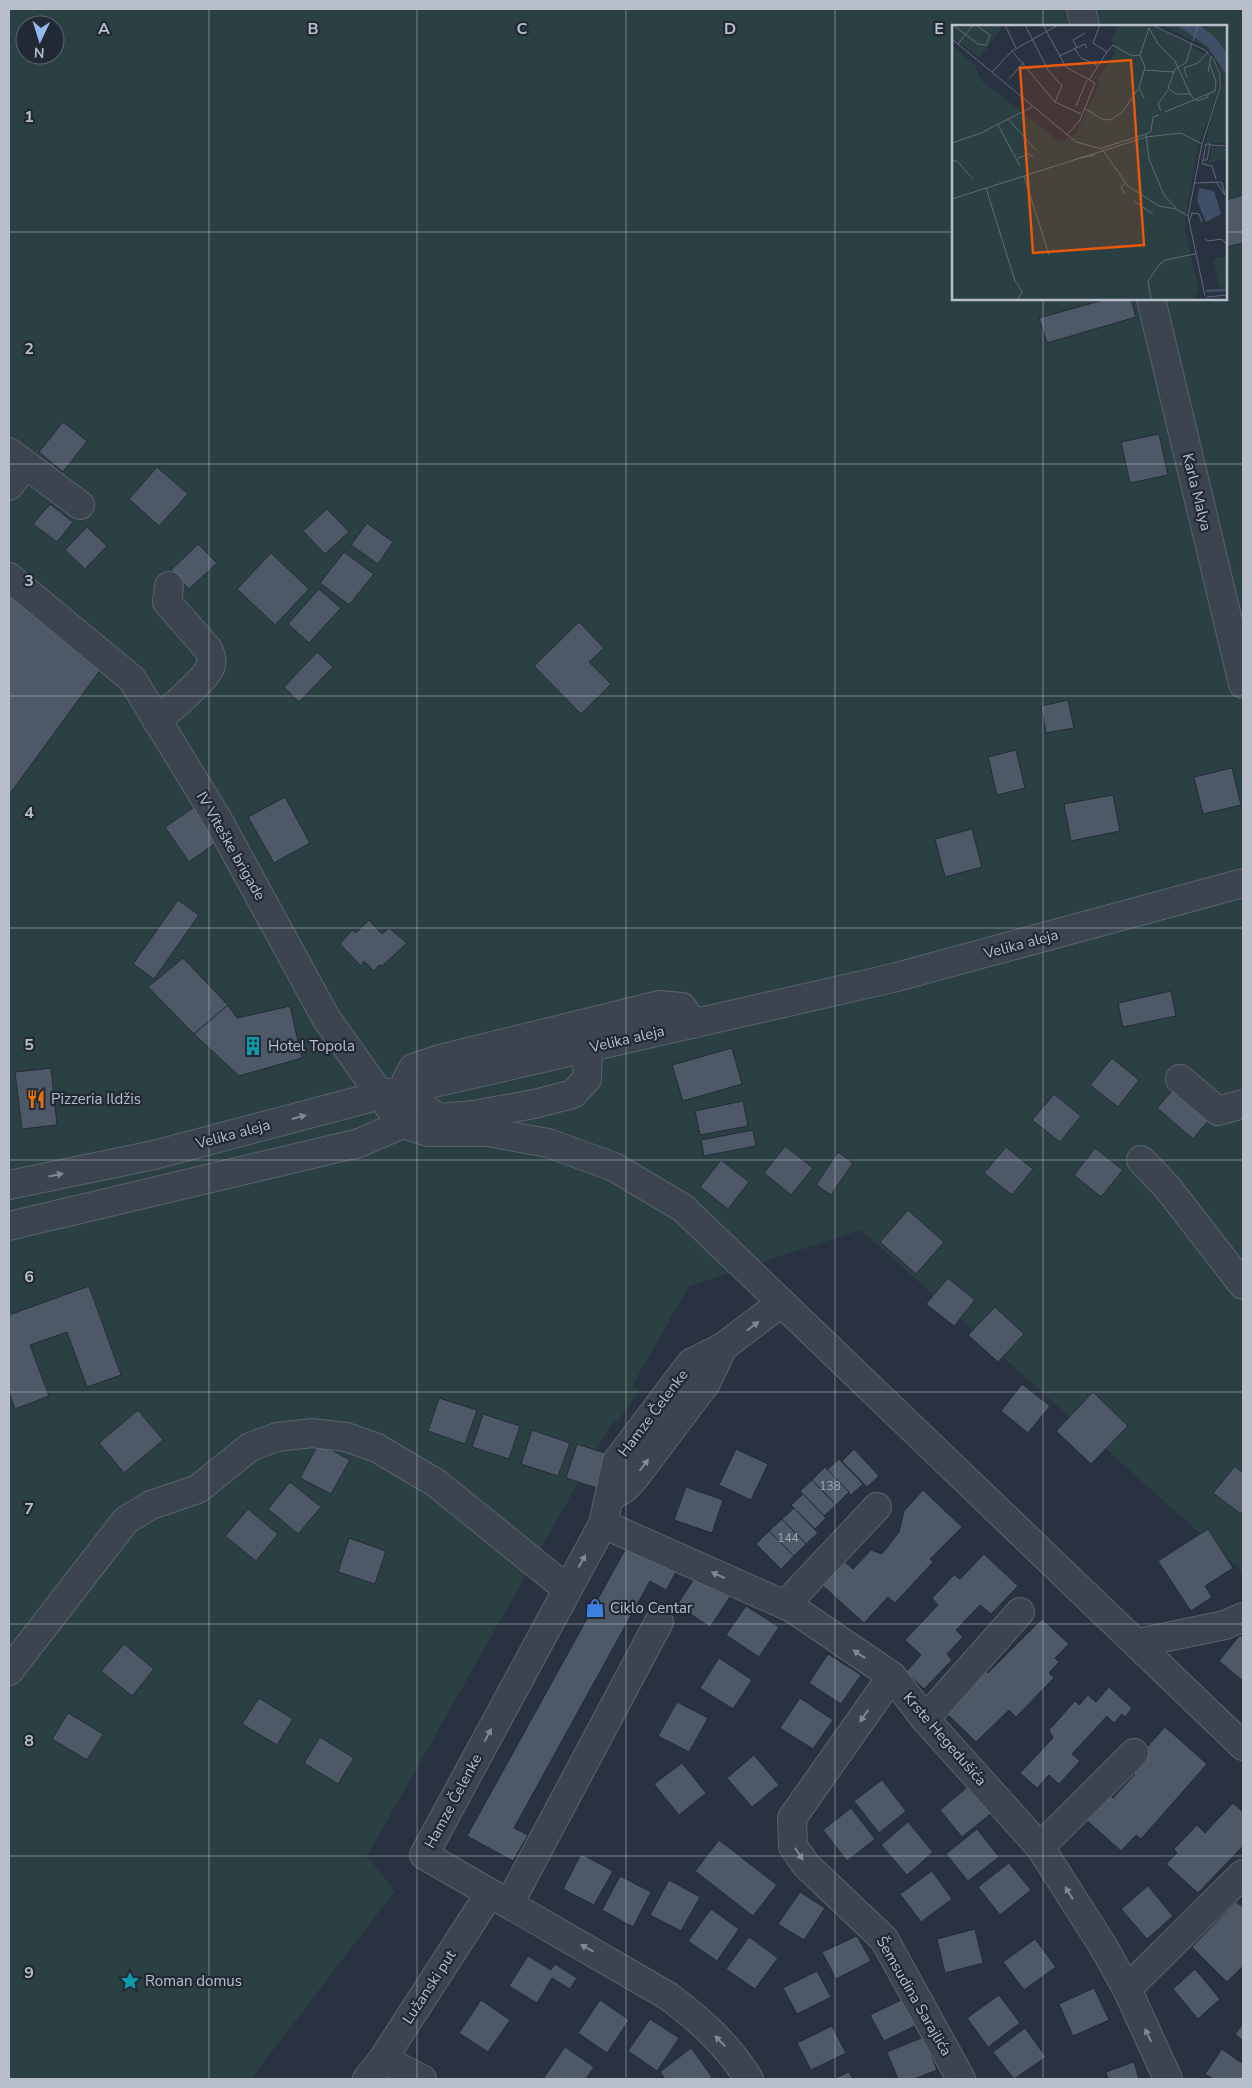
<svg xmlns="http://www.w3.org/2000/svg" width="1252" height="2088" viewBox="0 0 1252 2088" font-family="'Nunito Sans',sans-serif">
	<rect width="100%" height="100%" fill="#283240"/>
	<path fill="#2b4042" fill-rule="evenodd" d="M9,9H1243V1572L861,1230L689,1286L632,1386L639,1390L617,1423L613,1421L367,1856L395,1891L251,2079H9ZM25,25H55V55H25ZM953,26H1226V299H953Z"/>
	<g fill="#4e5968" stroke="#232b37">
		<path d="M1243,195V243L1226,247V200Z"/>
		<path d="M1107,299H1131L1136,317L1047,343L1039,318Z"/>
		<path d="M63,422L87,441L63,472L39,452Z"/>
		<path d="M1159,434L1168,475L1130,483L1121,442Z"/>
		<path d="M157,467L188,494L159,526L129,499Z"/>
		<path d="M50,504L73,522L57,542L33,524Z"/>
		<path d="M327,509L349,532L325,554L303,531Z"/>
		<path d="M367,523L393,542L378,564L351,545Z"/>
		<path d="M87,527L107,546L85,569L65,550Z"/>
		<path d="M198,544L217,563L189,589L171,570Z"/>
		<path d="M344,552L374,574L349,605L320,583Z"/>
		<path d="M271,553L309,589L275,625L237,589Z"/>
		<path d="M319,589L341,608L309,643L288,624Z"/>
		<path d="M9,595L104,665L9,795Z"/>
		<path d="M579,622L604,648L589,662L611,684L581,714L534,666Z"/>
		<path d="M317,652L333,667L299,702L284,687Z"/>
		<path d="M1068,700L1074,728L1046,733L1041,706Z"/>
		<path d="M1016,750L1025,788L997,795L988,757Z"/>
		<path d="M1232,768L1241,805L1203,814L1194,777Z"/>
		<path d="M1113,795L1120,831L1071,841L1064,804Z"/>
		<path d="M285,797L310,843L274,863L248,817Z"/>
		<path d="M196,806L220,840L189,862L165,827Z"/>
		<path d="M972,829L982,867L945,877L935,839Z"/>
		<path d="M178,900L199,915L154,979L133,964Z"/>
		<path d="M369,920L382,934L389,928L407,943L382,966L379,965L374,971L364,961L361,966L340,944L352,930L356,933Z"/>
		<path d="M183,958L228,1005L194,1034L148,987Z"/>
		<path d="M1171,991L1176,1016L1123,1027L1118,1003Z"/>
		<path d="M228,1005L237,1018L290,1006L302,1058L239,1076L194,1034Z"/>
		<path d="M732,1048L742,1084L683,1101L672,1065Z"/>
		<path d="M1112,1058L1139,1080L1118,1107L1090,1085Z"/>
		<path d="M51,1068L57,1125L22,1129L15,1072Z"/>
		<path d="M1177,1085L1213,1115L1193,1139L1157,1108Z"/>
		<path d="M1054,1094L1081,1116L1060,1142L1032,1120Z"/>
		<path d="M743,1101L748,1126L700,1135L695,1111Z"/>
		<path d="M753,1130L756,1146L704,1156L701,1140Z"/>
		<path d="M785,1146L813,1168L791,1195L764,1173Z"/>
		<path d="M1006,1147L1033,1169L1012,1195L984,1173Z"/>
		<path d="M1095,1148L1123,1170L1101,1197L1074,1175Z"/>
		<path d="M838,1152L853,1163L831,1195L816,1185Z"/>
		<path d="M721,1160L749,1182L728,1209L700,1187Z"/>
		<path d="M908,1210L944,1242L916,1274L880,1242Z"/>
		<path d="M948,1278L975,1300L954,1326L926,1304Z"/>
		<path d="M89,1286L121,1375L87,1387L67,1332L30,1345L49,1396L15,1409L9,1392V1315Z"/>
		<path d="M995,1307L1024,1334L998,1362L968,1335Z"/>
		<path d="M1022,1384L1050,1406L1028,1433L1001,1411Z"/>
		<path d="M1093,1392L1128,1426L1091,1464L1056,1431Z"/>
		<path d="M439,1398L477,1410L465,1444L428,1431Z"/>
		<path d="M138,1410L163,1440L124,1473L99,1443Z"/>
		<path d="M483,1414L520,1426L509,1459L472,1447Z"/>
		<path d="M532,1430L570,1443L558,1476L521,1464Z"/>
		<path d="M319,1443L350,1460L331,1494L300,1478Z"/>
		<path d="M577,1444L614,1456L603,1490L566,1478Z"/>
		<path d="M736,1449L768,1464L751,1500L719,1485Z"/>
		<path d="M854,1449L879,1476L867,1487L842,1461Z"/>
		<path d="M839,1459L863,1484L851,1495L827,1470Z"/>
		<path d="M1235,1466L1243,1473V1511L1241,1514L1213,1493Z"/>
		<path d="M825,1467L849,1492L836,1505L812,1480Z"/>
		<path d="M812,1480L836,1505L824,1516L800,1491Z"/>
		<path d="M290,1482L321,1507L298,1534L268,1509Z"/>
		<path d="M686,1487L723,1500L712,1533L674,1520Z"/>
		<path d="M923,1490L962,1527L930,1559L933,1562L895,1603L888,1597L864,1623L822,1585L844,1561L853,1569L871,1550L882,1554L899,1532L904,1511Z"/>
		<path d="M803,1494L826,1518L815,1529L791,1505Z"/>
		<path d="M794,1508L818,1533L806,1544L782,1519Z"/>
		<path d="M248,1509L278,1534L256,1561L225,1536Z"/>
		<path d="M782,1519L806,1544L794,1556L769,1531Z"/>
		<path d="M1208,1529L1233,1568L1205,1586L1212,1597L1191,1611L1158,1561Z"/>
		<path d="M769,1531L794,1556L781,1569L756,1544Z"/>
		<path d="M349,1538L386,1551L375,1584L338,1572Z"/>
		<path d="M631,1539L680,1565L666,1590L650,1581L514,1828L528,1835L513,1861L467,1836Z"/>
		<path d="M984,1554L1018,1586L991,1614L980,1605L956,1630L963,1637L947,1654L952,1660L924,1689L906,1672L921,1655L905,1640L938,1605L932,1598L954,1575L960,1579Z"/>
		<path d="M696,1576L730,1597L710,1627L677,1605Z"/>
		<path d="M746,1606L779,1627L759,1657L726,1635Z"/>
		<path d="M1042,1619L1069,1644L1055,1658L1059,1662L1049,1673L1054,1678L1016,1717L1009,1710L976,1742L940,1707L981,1667L988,1673Z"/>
		<path d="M1240,1635L1243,1637V1681L1219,1661Z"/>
		<path d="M124,1644L154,1669L132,1696L101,1671Z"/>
		<path d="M828,1654L861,1675L841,1704L809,1683Z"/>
		<path d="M719,1658L752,1680L733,1709L700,1688Z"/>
		<path d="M1109,1687L1132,1708L1125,1717L1122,1714L1114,1723L1107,1716L1072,1754L1080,1761L1059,1784L1049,1775L1037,1788L1020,1773L1053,1738L1049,1730L1075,1701L1079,1705L1088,1695L1096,1702Z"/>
		<path d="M259,1698L293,1719L277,1745L242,1724Z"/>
		<path d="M800,1698L833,1720L813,1749L780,1728Z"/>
		<path d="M677,1702L708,1718L689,1752L658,1736Z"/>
		<path d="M68,1713L103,1734L87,1760L52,1739Z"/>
		<path d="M1165,1727L1207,1764L1141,1839L1136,1835L1121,1851L1083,1817L1106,1791L1113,1798L1135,1774L1128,1768Z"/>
		<path d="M320,1737L354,1758L338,1784L304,1763Z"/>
		<path d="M754,1755L779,1785L752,1807L727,1778Z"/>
		<path d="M682,1763L706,1793L679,1815L654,1784Z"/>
		<path d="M882,1780L906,1811L879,1833L854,1801Z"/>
		<path d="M970,1785L993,1812L962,1837L940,1810Z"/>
		<path d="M1233,1803L1243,1812V1846L1198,1893L1166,1864L1177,1853L1174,1849L1197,1825L1205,1833Z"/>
		<path d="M851,1808L875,1839L847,1861L823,1830Z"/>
		<path d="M908,1822L933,1852L907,1875L881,1845Z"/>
		<path d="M977,1829L999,1857L968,1881L946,1854Z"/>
		<path d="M719,1840L777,1885L753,1916L695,1871Z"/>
		<path d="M581,1854L613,1871L594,1905L563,1889Z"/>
		<path d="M1009,1863L1031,1890L1000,1915L978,1887Z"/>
		<path d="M932,1871L952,1899L921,1922L900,1894Z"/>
		<path d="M620,1876L651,1892L633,1927L602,1910Z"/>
		<path d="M669,1880L700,1897L681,1931L650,1915Z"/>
		<path d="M1148,1886L1173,1916L1147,1939L1121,1909Z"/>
		<path d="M800,1892L825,1908L804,1940L778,1924Z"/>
		<path d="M1236,1902L1243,1907V1966L1227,1982L1192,1947Z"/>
		<path d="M711,1909L739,1929L717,1961L688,1941Z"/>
		<path d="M975,1929L983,1963L945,1973L937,1939Z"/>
		<path d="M857,1936L871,1961L836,1979L822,1952Z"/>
		<path d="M749,1937L778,1958L755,1989L726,1969Z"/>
		<path d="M1035,1939L1056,1967L1024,1990L1003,1962Z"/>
		<path d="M528,1956L551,1970L555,1964L577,1978L570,1989L552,1978L537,2003L509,1986Z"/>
		<path d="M1195,1969L1220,1999L1198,2019L1173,1989Z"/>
		<path d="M817,1971L831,1997L797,2014L783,1988Z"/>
		<path d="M1094,1988L1109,2020L1073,2036L1059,2004Z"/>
		<path d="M999,1995L1020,2023L988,2047L967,2018Z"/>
		<path d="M905,1998L919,2024L884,2041L870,2015Z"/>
		<path d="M481,2000L510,2020L488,2052L459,2033Z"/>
		<path d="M600,2000L629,2020L607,2053L578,2033Z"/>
		<path d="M650,2019L679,2038L657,2071L628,2051Z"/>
		<path d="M1243,2024V2041L1235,2034Z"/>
		<path d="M832,2026L846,2053L811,2070L797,2043Z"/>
		<path d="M1025,2028L1046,2057L1014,2079L993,2052Z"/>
		<path d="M924,2037L937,2070L914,2079H898L887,2052Z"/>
		<path d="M565,2047L594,2067L586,2079H543Z"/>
		<path d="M691,2048L712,2077L709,2079H665L660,2072Z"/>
		<path d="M1222,2049L1243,2064V2079H1213L1205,2074Z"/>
		<path d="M1134,2062L1139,2079H1108L1106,2072Z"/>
		<path d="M849,2072L853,2079H833Z"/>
	</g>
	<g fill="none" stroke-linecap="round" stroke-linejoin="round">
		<g stroke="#5a626d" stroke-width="30">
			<g id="minor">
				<path d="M1081,9L1085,26"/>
				<path d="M1151,299L1243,684"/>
				<path d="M9,452L80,505"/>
				<path d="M9,486L25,465"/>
				<path d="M9,577L132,679L217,818L326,1018L397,1118L409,1126L428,1132H488L548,1143L614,1167L683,1208L1243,1746"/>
				<path d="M157,721C170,709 203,682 210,668C213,661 211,655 208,649L167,602L169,586"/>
				<path d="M588,1048L587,1079L573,1094L534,1104L473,1115L439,1118L419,1105L407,1079L413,1068L440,1059L659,1005L682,1007L694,1024"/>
				<path d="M1180,1079L1218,1111L1243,1104"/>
				<path d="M1141,1160L1167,1187L1243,1285"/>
				<path d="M9,1185L154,1155L381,1095L893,978L1243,883"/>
				<path d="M9,1226L359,1143L405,1123"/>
				<path d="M609,1498L625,1488L636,1476L706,1383L723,1347"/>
				<path d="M603,1524L792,1608L892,1676L925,1719L1040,1847L1103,1946L1127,1989L1168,2079"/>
				<path d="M785,1605L877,1507"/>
				<path d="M1138,1643L1225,1625L1243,1617"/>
				<path d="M9,1671L126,1520L151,1505L198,1489L250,1447L277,1437L312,1433L346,1437L377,1448L436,1483L567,1589"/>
				<path d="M892,1676L792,1818L793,1846L806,1865L884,1939L961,2079"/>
				<path d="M925,1719L1020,1612"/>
				<path d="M1040,1847L1134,1753"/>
				<path d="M509,1904L659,1622"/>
				<path d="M1127,1989L1243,1874"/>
				<path d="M383,2059L422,2079"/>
				<path d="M367,2079L383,2059L490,1893"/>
				<path d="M749,2079C728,2045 700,2020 668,1996L424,1855L603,1524L617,1461L691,1363L723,1347L781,1303"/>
			</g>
		</g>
		<use href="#minor" stroke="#3c4450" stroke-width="28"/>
	</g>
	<defs><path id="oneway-solid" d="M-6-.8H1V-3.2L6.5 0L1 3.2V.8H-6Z" transform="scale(1.25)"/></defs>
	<g fill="#818893">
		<use href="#oneway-solid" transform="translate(299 1117) rotate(-15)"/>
		<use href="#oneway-solid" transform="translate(56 1175) rotate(-12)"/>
		<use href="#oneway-solid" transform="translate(753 1326) rotate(-37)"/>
		<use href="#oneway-solid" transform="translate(644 1465) rotate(-53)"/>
		<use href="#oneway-solid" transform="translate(582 1561) rotate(-61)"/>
		<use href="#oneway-solid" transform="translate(718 1575) rotate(-156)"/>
		<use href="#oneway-solid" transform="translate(859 1654) rotate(-146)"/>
		<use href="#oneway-solid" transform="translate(864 1716) rotate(125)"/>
		<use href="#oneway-solid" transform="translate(488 1735) rotate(-62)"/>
		<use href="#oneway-solid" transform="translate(799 1854) rotate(57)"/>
		<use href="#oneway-solid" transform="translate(1069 1893) rotate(-122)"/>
		<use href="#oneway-solid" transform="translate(587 1948) rotate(-151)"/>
		<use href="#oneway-solid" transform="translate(1148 2035) rotate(-115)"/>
		<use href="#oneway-solid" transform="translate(720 2041) rotate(-134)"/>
	</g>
	<path fill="none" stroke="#b9bfca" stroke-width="1" stroke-opacity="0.55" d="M209,9V2079M417,9V2079M626,9V2079M835,9V2079M1043,9V26M9,232H953M1226,232H1243M1043,299V2079M9,464H1243M9,696H1243M9,928H1243M9,1160H1243M9,1392H1243M9,1624H1243M9,1856H1243"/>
	<defs>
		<g id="building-bare" transform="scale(1.5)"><path d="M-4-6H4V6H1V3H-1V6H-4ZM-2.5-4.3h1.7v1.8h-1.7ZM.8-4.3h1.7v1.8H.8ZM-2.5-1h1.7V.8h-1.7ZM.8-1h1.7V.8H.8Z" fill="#0f9aa8" stroke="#212935" stroke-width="2.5" paint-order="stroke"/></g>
		<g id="restaurant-bare" transform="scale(1.5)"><path d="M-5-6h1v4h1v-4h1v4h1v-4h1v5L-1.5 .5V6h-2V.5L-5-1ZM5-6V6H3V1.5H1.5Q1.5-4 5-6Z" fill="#e8710a" stroke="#212935" stroke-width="2.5" paint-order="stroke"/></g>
		<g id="shop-bare" transform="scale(1.5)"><path d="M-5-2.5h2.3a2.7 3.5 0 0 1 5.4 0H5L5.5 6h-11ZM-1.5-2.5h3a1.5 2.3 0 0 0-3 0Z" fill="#3f7fe0" stroke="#212935" stroke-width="2.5" paint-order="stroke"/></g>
		<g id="sight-bare" transform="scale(1.5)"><path d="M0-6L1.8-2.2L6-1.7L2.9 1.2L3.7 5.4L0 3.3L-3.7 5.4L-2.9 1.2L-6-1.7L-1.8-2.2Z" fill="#0f9aa8" stroke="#212935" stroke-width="2.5" paint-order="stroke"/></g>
	</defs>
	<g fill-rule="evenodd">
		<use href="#building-bare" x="253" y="1046"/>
		<use href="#restaurant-bare" x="36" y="1099"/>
		<use href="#shop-bare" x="595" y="1608"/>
		<use href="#sight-bare" x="130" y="1981"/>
	</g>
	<g text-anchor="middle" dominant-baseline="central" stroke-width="4.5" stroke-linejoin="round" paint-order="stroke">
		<g font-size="12" fill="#9ea6b2">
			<text x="830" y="1486">138</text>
			<text x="788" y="1538">144</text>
		</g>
		<g font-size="15" fill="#b9bfca" stroke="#212935">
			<text transform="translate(1197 492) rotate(76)">Karla Malya</text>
			<text transform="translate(231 846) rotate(60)">IV Viteške brigade</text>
			<text transform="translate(1021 944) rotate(-15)">Velika aleja</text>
			<text transform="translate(627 1039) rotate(-13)">Velika aleja</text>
			<text transform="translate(233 1134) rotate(-15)">Velika aleja</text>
			<text transform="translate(653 1413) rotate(-53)">Hamze Čelenke</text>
			<text transform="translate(945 1739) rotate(49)">Krste Hegedušića</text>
			<text transform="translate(453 1801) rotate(-62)">Hamze Čelenke</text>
			<text transform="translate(429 1987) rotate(-57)">Lužanski put</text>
			<text transform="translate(914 1996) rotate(60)">Šemsudina Sarajlića</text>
		</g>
		<g font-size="15" fill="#b9bfca" stroke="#212935" text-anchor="start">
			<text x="268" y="1046">Hotel Topola</text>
			<text x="51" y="1099">Pizzeria Ildžis</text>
			<text x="610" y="1608">Ciklo Centar</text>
			<text x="145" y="1981">Roman domus</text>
		</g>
	</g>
	<g transform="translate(952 25)">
		<rect width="275" height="275" fill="#283240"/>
		<path d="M0,0H48L49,3L28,33L0,12ZM166,0H197L241,19L240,22L261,34L267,49L265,70L246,121L234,188L233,206L247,264L241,275H0V20L23,40L29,55L108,117L123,110L148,58L145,55L163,28L160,15ZM210,0L230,2L243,10L241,16ZM259,0H268L275,5V28L252,4ZM244,11L261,26L275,51V118H253L271,55L266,37L253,22L242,16ZM260,122L275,123V134L252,139V137H257ZM275,231V261L267,263L261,234Z" fill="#2b4042"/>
		<path d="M225,0H247L263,12L275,28V51L256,22ZM247,163L262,166L269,189L254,197L245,176Z" fill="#3f4f68"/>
		<path fill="none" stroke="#3f4f68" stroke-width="2.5" d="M254,266L275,265"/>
		<path fill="none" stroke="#626a77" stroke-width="1" d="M1,0L26,19L34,20L38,10L24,0M53,0L64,23M73,0L96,45L110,61L103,77M91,0L114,42L143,58L128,95L115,110M200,0L253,25L262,35L268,49V63L250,119L236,191L253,271M197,3L206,19L223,36L238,69M0,14L124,117L150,124L176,161L207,181L224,184L236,191M241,16L246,0M240,18L234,38L223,44L216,63L224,69H238L242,74M6,19L21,0M125,23L121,15L133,8M123,24L129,33L145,40M60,26L103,77L129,89M155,27L161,20L180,31L188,30M107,31L133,19L135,23M192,45L222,47M40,47L60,26L106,0M256,47L259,31M235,53L232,43L246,38L256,27M57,54L72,37M137,55L155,27L141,18L148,0M192,73L187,63L193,42L188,30L197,3M244,74L245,76L256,72V69M124,81L135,55M132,83L150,94L159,95L171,86L186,64M209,86L206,79L216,65M213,87L263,66L264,57L258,40M207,90L201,92L199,106L194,109L197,134L212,170L224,183M56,94L84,125M46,100L68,141M0,118L29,108L80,82M258,120L275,121M150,123L194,109M66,133L77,129L81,132M124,134L143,130M251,135H255L258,119H254L251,135L250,139L260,141L264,154M0,136H5L21,154M72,151L97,230M242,158L268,157L270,158L273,170L265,158M34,163L63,256L70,266L66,275M173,169L169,163L174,157M0,174L194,112L229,108L250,119M182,176L201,189M237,198L240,188L247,189L250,197M253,214L256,216L270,214L275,220M255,272L275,270M199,275L196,256L207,240L213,235L243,229"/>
		<path fill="#e8590c" fill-opacity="0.15" stroke="#e8590c" stroke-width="2.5" d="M179,35L192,220L81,228L68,43Z"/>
		<rect width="275" height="275" fill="none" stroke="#b9bfca" stroke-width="2.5"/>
	</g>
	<g font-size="16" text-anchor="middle" font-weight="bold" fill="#b9bfca" stroke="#212935" stroke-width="4.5" stroke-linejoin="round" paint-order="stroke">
		<text x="104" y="34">A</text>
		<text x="313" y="34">B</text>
		<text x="522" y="34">C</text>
		<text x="730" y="34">D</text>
		<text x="939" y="34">E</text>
		<text x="29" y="122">1</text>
		<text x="29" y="354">2</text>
		<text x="29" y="586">3</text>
		<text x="29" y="818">4</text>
		<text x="29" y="1050">5</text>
		<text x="29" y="1282">6</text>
		<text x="29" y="1514">7</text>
		<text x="29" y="1746">8</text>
		<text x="29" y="1978">9</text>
	</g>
	<rect width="1252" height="2088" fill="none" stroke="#b9bfca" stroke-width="20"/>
	<g transform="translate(40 40) rotate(184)"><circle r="24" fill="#212935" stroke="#5e6571"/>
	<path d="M0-4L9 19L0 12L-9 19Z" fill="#97b7f1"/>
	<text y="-8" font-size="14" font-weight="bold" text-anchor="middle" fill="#b9bfca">N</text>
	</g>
</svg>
